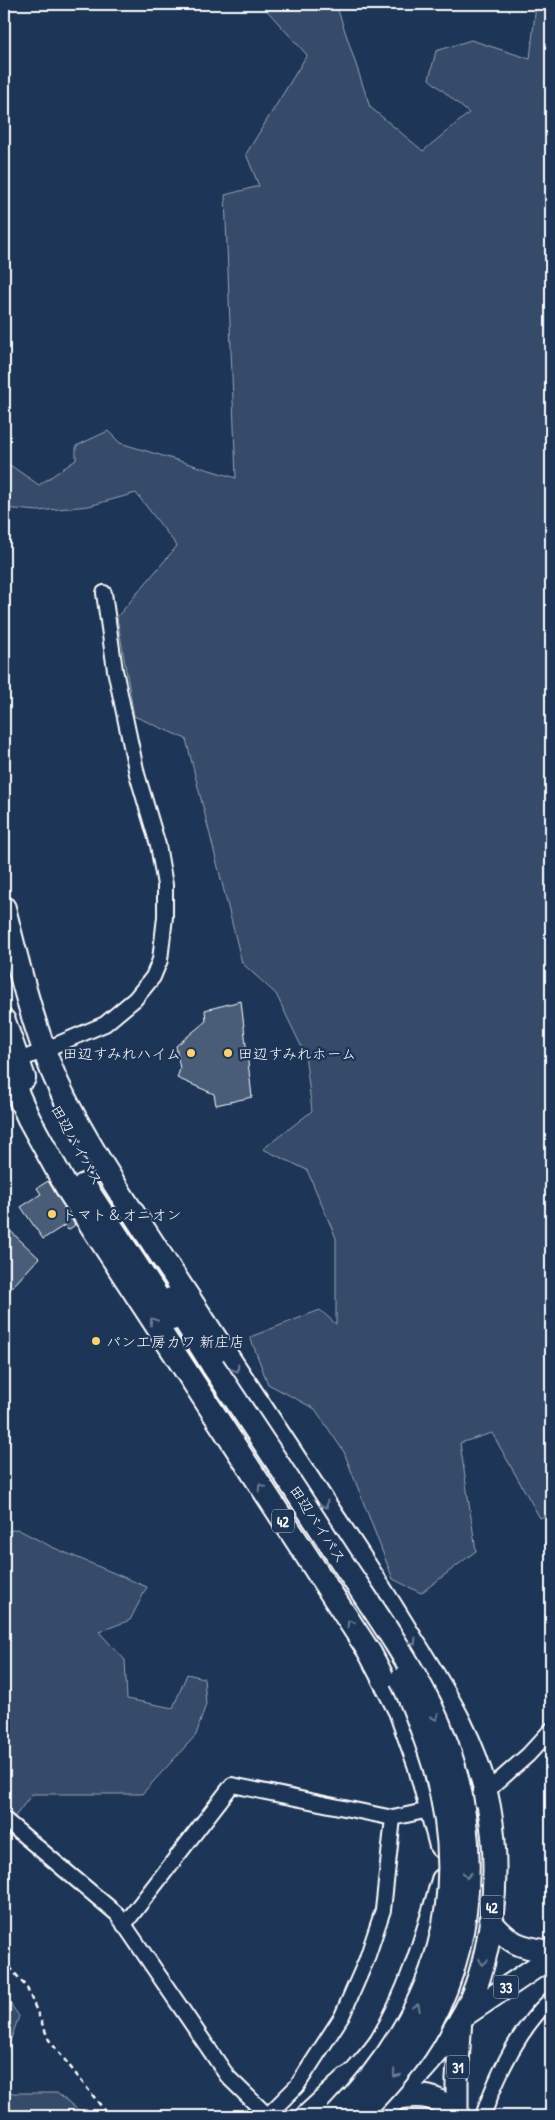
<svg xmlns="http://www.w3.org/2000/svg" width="555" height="2120" viewBox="0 0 555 2120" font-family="'Patrick Hand','Klee One',sans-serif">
	<rect width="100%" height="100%" fill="#1d3557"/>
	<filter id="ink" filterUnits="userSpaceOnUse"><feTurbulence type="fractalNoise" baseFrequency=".02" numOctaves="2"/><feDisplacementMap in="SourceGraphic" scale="10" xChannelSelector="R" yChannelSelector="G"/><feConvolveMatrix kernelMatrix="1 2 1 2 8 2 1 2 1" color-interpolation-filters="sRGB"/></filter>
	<g filter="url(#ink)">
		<g fill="#364b69" stroke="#9aa5b4">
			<path d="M261,4H336L370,107L423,151L469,113L429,79L436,51L471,40L530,59L536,4H551V1514L540,1518L492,1433L460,1443L476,1551L421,1593L393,1579L344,1452L315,1409L268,1384L250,1337L320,1310L336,1324V1238L307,1170L263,1149L312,1111L305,1054L276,994L242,963L186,739L134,716L117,617L177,546L136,493L89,506L38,511L4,508V461L39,485L76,460V446L108,431L120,443L236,478L225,195L259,186L246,154L307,55Z"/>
			<path d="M17,1529L52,1547L147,1587L130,1620L99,1632L125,1660L127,1699L173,1708L187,1674L204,1678L206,1704L196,1735L142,1794H32L4,1831V1532Z"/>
			<path d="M4,1995L19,2016L4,2059Z"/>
			<path d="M4,2090L6,2093H57L86,2116H4Z"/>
		</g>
		<g fill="#4a5d79" stroke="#fff">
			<path d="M241,1001L252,1097L216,1105L214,1094L177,1078L180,1069L176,1046L206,1021L205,1010Z"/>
			<path d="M48,1181L75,1225L68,1230L65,1225L43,1239L21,1207L41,1194L37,1188Z"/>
			<path d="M4,1225L39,1258L4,1296Z"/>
		</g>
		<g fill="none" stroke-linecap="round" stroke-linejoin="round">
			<g stroke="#fff" stroke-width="18">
				<g id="minor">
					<path d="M11,1064L105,1024L135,999L153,977L160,960L165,917V885L158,845L137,774L115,670L104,593"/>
					<path d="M4,1819L117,1914L228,2077L268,2116"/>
					<path d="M124,1925L232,1785L393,1818L474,1800L486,1792L528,1755L551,1730"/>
					<path d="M268,2115L297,2086L342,2016L366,1961L383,1910L393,1818"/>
					<path d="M483,2116C497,2075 519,2029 551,1999"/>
				</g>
			</g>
			<g stroke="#fff" stroke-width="25">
				<g id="primary">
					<path d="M490,1920C512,1946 519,1946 551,1952"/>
					<path d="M457,2116V2079L461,2018L551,1957"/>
				</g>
			</g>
			<g stroke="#fff" stroke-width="26">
				<g id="trunk">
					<path d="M4,908C18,964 31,1019 53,1073C78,1132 123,1197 158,1251C216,1340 275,1428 333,1517C360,1557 386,1598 411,1639C444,1692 478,1744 489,1807C501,1872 494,1965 459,2022C437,2057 407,2086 379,2116"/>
					<path d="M4,1021L24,1078"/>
					<path d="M4,1064L29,1119L68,1190L370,1653L400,1711L419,1764L441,1846"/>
					<path d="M84,1185L172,1319"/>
					<path d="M171,1299L213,1366"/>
					<path d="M354,2075C363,2064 373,2054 381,2042C411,1993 427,1935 443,1880"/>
					<path d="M396,2098C418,2094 441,2094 453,2116"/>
					<path d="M307,2116L346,2080L365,2068"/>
				</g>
			</g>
			<path stroke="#fff" stroke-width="2.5" stroke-dasharray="5 4" stroke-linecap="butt" d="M4,1960L27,1988L49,2040L109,2116"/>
			<use href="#minor" stroke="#1d3557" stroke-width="14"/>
			<use href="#primary" stroke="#1d3557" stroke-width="21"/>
			<use href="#trunk" stroke="#1d3557" stroke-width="22"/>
			<g stroke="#fff" stroke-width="26" stroke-linecap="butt">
				<g id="trunk-bridge">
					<path d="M213,1366C256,1430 298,1494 340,1559C371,1606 405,1653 430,1704C479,1804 482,1927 429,2026C411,2060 385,2088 358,2116"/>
					<path d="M336,2116C438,2011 477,1892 429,1750C421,1727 413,1702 401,1680"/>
				</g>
			</g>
			<use href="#trunk-bridge" stroke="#1d3557" stroke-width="22"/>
		</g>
		<defs><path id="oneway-chevron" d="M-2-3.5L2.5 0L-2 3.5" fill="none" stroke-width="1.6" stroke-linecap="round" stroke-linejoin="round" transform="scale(1.25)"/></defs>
		<g stroke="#6c7c92">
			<use href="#oneway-chevron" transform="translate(153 1321) rotate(-123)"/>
			<use href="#oneway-chevron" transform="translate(236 1369) rotate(57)"/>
			<use href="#oneway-chevron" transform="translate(261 1487) rotate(-123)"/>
			<use href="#oneway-chevron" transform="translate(325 1505) rotate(57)"/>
			<use href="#oneway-chevron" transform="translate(350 1623) rotate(-123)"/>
			<use href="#oneway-chevron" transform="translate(413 1642) rotate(58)"/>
			<use href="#oneway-chevron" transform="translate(435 1717) rotate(67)"/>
			<use href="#oneway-chevron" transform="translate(467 1875) rotate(93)"/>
			<use href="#oneway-chevron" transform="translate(483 1962) rotate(99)"/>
			<use href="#oneway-chevron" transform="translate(417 2007) rotate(-64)"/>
			<use href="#oneway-chevron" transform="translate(396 2074) rotate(129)"/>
		</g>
	</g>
	<g fill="#ffd166" stroke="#1d3557" stroke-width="2">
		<circle cx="191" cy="1053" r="5"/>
		<circle cx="228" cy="1053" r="5"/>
		<circle cx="52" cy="1214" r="5"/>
		<circle cx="96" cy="1341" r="5"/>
	</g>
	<g text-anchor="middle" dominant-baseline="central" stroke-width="5" stroke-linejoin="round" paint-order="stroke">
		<g fill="#1d3557" stroke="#bbc2cd" stroke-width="1">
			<rect x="272" y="1509.5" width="22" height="23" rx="4"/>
			<rect x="481" y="1895.5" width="22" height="23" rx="4"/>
			<rect x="493.5" y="1975.5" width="25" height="23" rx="4"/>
			<rect x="447" y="2055.5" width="22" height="23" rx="4"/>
		</g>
		<g font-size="14" font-weight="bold" fill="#fff">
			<text x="283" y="1521">42</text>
			<text x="492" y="1907">42</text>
			<text x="506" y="1987">33</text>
			<text x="458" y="2067">31</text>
		</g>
		<g font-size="15" fill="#fff" stroke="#1d3557" text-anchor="start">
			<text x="181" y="1053" text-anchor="end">田辺すみれハイム</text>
			<text x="238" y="1053">田辺すみれホーム</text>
			<text x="62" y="1214">トマト＆オニオン</text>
			<text x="106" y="1341">パン工房カワ 新庄店</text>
		</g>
		<g font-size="15" fill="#fff" stroke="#1d3557">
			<text transform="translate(77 1145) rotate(61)">田辺バイパス</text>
			<text transform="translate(318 1524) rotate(57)">田辺バイパス</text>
		</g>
	</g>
	<rect width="555" height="2120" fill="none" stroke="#1d3557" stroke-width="20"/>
	<rect x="10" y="10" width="535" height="2100" fill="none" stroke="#fff" stroke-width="2" filter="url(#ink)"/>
</svg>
